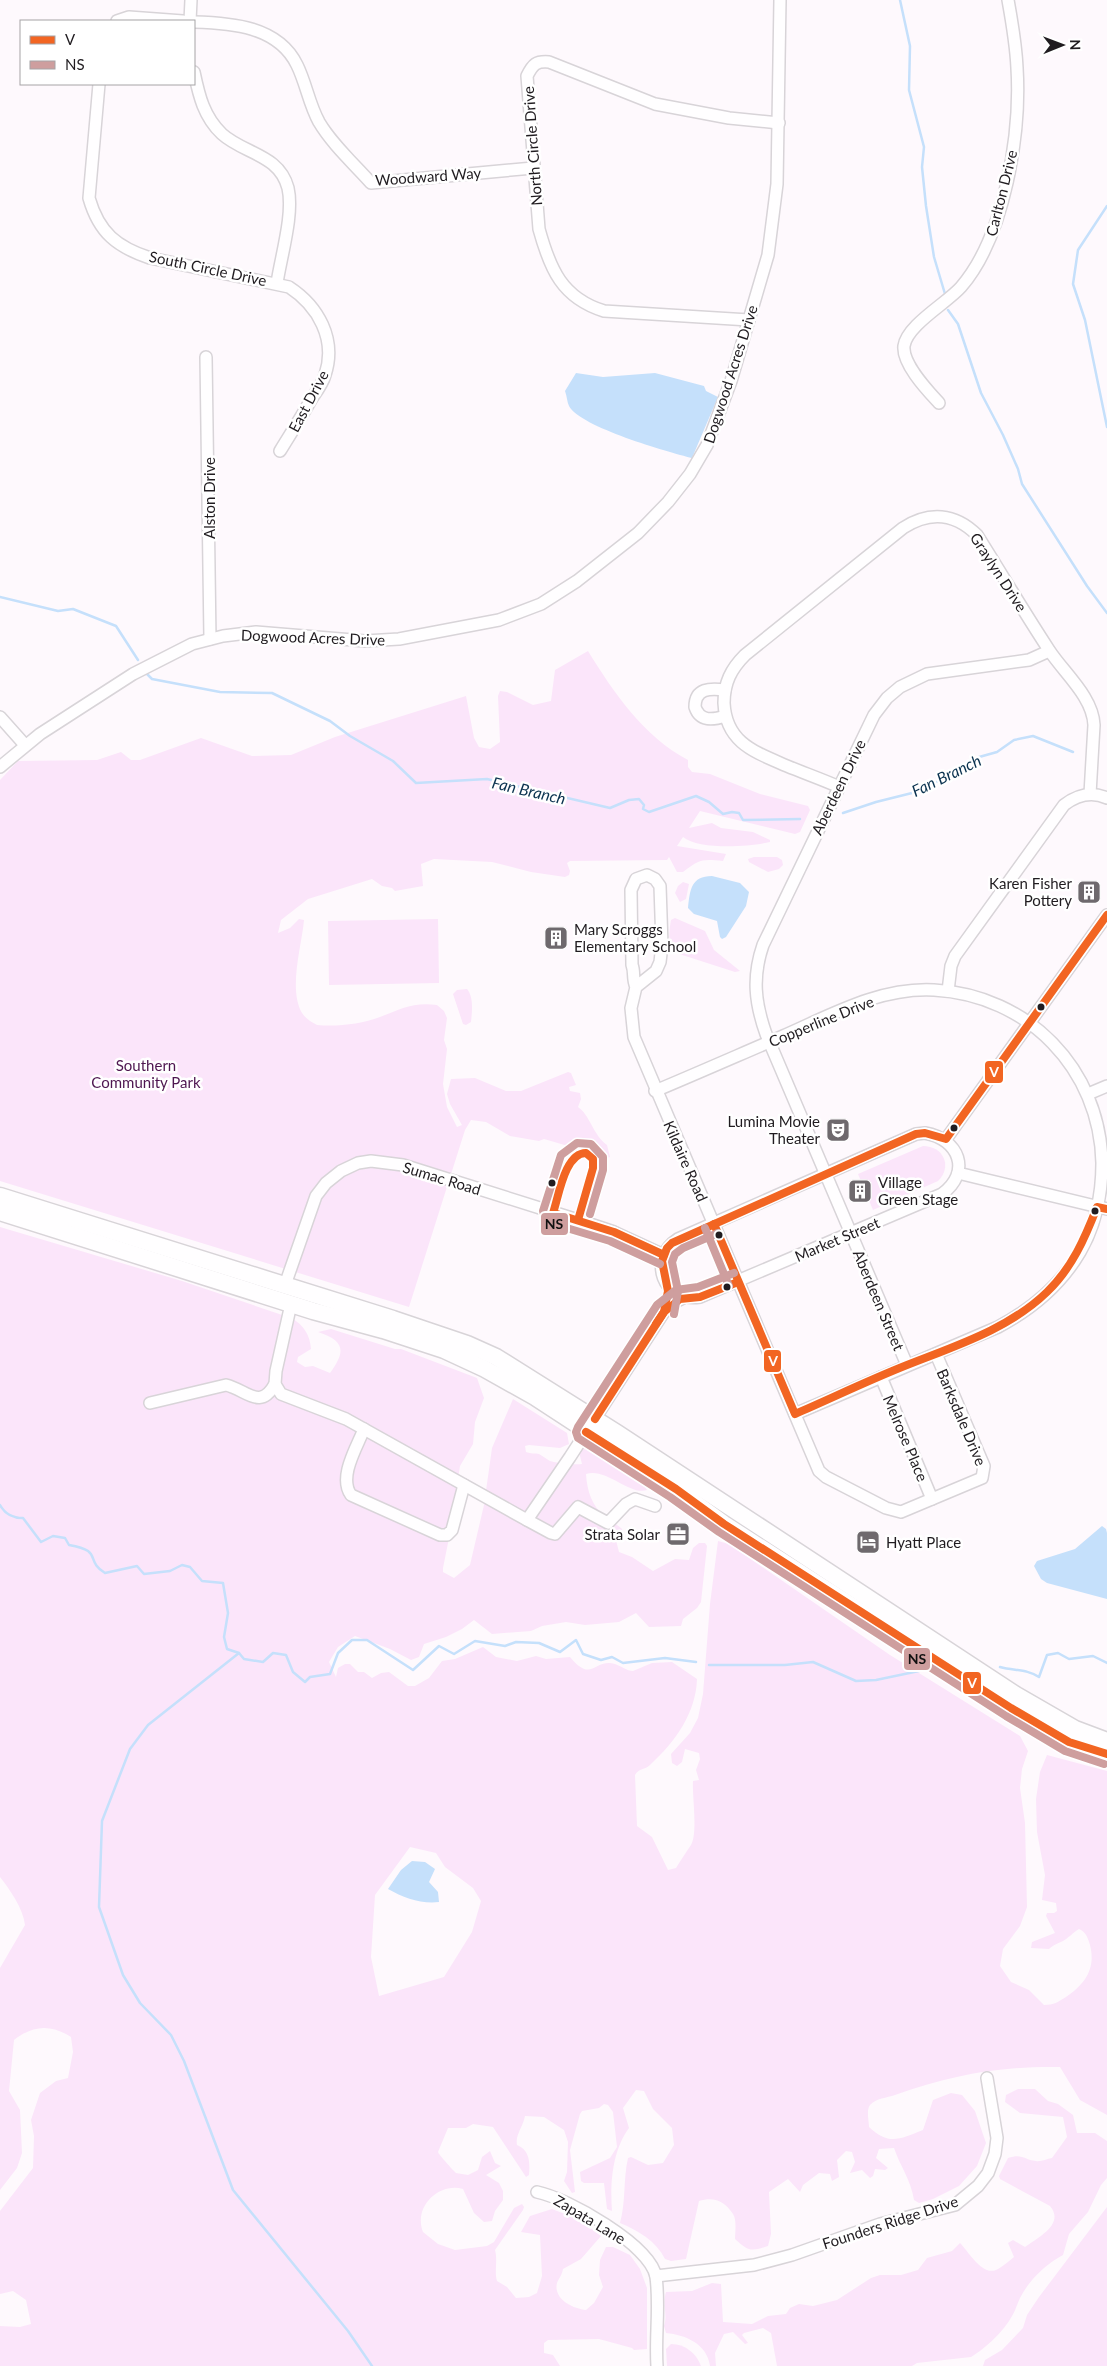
<svg xmlns="http://www.w3.org/2000/svg" width="1107" height="2366" viewBox="0 0 1107 2366" font-family="Lato,sans-serif">
	<rect width="100%" height="100%" fill="#fef9fd"/>
	<g fill="#fbe5fa" fill-rule="evenodd">
		<path d="M588,651C614,693 643,736 688,760V767L692,772L710,774L760,794L808,806L810,810L800,832L795,834L700,811L689,828L712,823L721,828L753,832L770,840V842C750,847 698,850 683,837L677,846L726,854L723,861C702,859 700,859 683,872H677L669,857L667,860L570,861L567,863L570,871L569,875L565,877L531,872L492,862L434,859L421,864L423,886L395,891L392,888L382,886L372,879L308,899L281,920L278,933L290,928L299,919L304,920C302,945 288,989 302,1013C305,1018 311,1022 317,1025C337,1027 361,1024 380,1017C401,1009 413,1002 437,1005L444,1011L447,1018L444,1040L447,1049L443,1084L447,1107L457,1127L462,1125L450,1104L447,1094L451,1079L475,1078L506,1091H521L568,1072L571,1073L576,1085L569,1087L570,1091L580,1093L581,1099L578,1107C590,1115 593,1135 607,1145L610,1157L600,1161L594,1148L583,1143L569,1144L568,1146L544,1139L539,1141L510,1136L486,1122L471,1120L465,1130L409,1307L0,1181V780L18,761L97,760L121,752L131,760H140L201,738L252,756L291,755L335,737L466,696L474,738L479,747L490,749L500,742L498,696L500,691L507,692L533,705L551,701L555,670Z"/>
		<path d="M754,857H777L782,860L783,865L779,869L768,872L749,862L748,859Z"/>
		<path d="M683,882L689,884L686,899L680,902L675,893L678,886Z"/>
		<path d="M675,918L705,931L714,950L740,971L735,972L673,952C668,943 669,930 671,920Z"/>
		<path d="M438,919L439,983L329,985L328,921Z"/>
		<path d="M467,989C474,997 472,1012 471,1022L466,1025L463,1024L453,994L457,990Z"/>
		<path d="M923,1146C943,1146 953,1166 938,1181L873,1210L858,1174Z"/>
		<path d="M0,1227L182,1281L291,1318C304,1325 310,1335 311,1349L298,1357L297,1362L305,1367L313,1366L330,1373C346,1351 345,1341 318,1332L331,1329L395,1349H401L477,1378L484,1398L475,1422L473,1444L460,1466L449,1538L443,1568V1572L454,1578L470,1565L484,1505L492,1448L513,1399L567,1433L569,1444L560,1448L529,1445L525,1446L526,1452C531,1454 535,1453 539,1454C543,1456 546,1459 550,1461C555,1463 577,1465 582,1464L579,1452L583,1443C597,1453 642,1476 647,1490C630,1496 606,1467 586,1474C587,1491 592,1506 605,1517C611,1522 617,1524 622,1529L623,1533L616,1540L619,1552L632,1557L653,1571L675,1559L689,1560L693,1548L699,1543H705L707,1546L701,1602L697,1608L683,1619L681,1626L649,1627L636,1613L619,1622L585,1625L566,1622L542,1626L531,1631L492,1634L474,1620L462,1629L446,1637L424,1644L419,1657L411,1660L390,1649L355,1636L338,1647L329,1662L336,1677L338,1668L345,1664H350L358,1672H364L372,1678L381,1673L389,1672L408,1686H415L429,1678L442,1661L455,1659L483,1647L496,1657L517,1661L536,1656L546,1659L570,1657C592,1684 594,1658 615,1664C621,1666 627,1671 633,1671L652,1663L672,1662L697,1679C696,1713 675,1742 650,1765C645,1770 639,1768 635,1775L637,1826L652,1837L668,1870L676,1868C681,1860 686,1852 691,1845C698,1833 692,1796 693,1781L699,1780L696,1770L700,1759L699,1753L685,1749L682,1762L677,1766L672,1763L671,1754L690,1733L698,1718L703,1694L710,1604L718,1541L729,1544L890,1655L1020,1736L1028,1751L1022,1769L1020,1788L1025,1823L1027,1907L1020,1926L1003,1949L1000,1966L1011,1982L1029,1990L1044,2005C1054,2005 1058,2002 1066,1997C1085,1984 1096,1969 1090,1945C1088,1938 1086,1932 1079,1929C1074,1932 1067,1939 1063,1941C1057,1944 1055,1944 1049,1949L1031,1948L1032,1942L1055,1933L1046,1916L1047,1913H1054L1057,1911L1056,1903L1042,1900L1045,1875L1037,1832L1036,1799L1040,1772L1047,1755L1107,1771V2115L1080,2100L1060,2067C999,2066 952,2075 895,2095C887,2098 876,2098 870,2105C866,2110 869,2121 869,2127C889,2146 900,2139 923,2130L933,2100L951,2093L962,2095L975,2111L986,2143L977,2166L959,2186L933,2199L919,2203L914,2200C911,2180 900,2166 894,2148L879,2149L876,2158L888,2168L885,2170L875,2169L873,2176L870,2178L862,2170L850,2173L855,2162L852,2152L846,2151L837,2160L839,2177L832,2181L830,2174L819,2173L803,2185L800,2192L788,2179L769,2192L771,2234L768,2246C751,2252 748,2251 735,2239C735,2233 737,2220 733,2214C725,2202 715,2196 699,2201L686,2259L671,2261L665,2259C656,2241 639,2231 620,2223C626,2202 623,2180 628,2158L631,2157L648,2165L663,2163L674,2145L672,2128L653,2109L644,2091L636,2090L623,2108L629,2128C612,2151 610,2184 612,2211L607,2209L604,2183H584L581,2181L580,2172L610,2158L617,2147L613,2112L608,2105L604,2104L599,2108L582,2111L580,2114L570,2150L575,2192L572,2193L564,2181L567,2172L568,2142L564,2130L544,2117L525,2116C523,2127 515,2135 517,2145C530,2150 530,2163 529,2175L526,2177L493,2127L473,2124L466,2128H448L438,2152C439,2155 453,2170 456,2173L468,2175L478,2170L482,2157L490,2151L495,2163L501,2166L486,2175L499,2183L503,2191V2200L495,2211L492,2221L484,2222L474,2213L463,2189C439,2182 413,2207 423,2232L438,2244L455,2250L487,2246L494,2242L514,2208L522,2204L524,2207L523,2210L495,2250C498,2261 494,2272 497,2281L507,2287L516,2298L529,2297L537,2293L542,2276L540,2235L521,2232L530,2216L552,2209L580,2220L601,2236L581,2259L563,2269C562,2275 559,2278 557,2283C553,2299 573,2309 586,2310L594,2303L603,2287L599,2275L600,2260L606,2247H613L630,2255L640,2269L647,2288V2349L634,2350L632,2348L599,2339L548,2340L544,2343V2353L553,2355L560,2366H0V2326L20,2327L31,2324L26,2300L13,2291L0,2294V2211L33,2168L34,2136L31,2120L40,2093L56,2081L68,2078L73,2052L71,2037C51,2024 33,2025 14,2040L9,2091L20,2110L22,2153L17,2168L0,2190V1968L25,1925C23,1908 10,1890 0,1877ZM410,1847L436,1853L445,1867L473,1888L481,1901L472,1932L444,1977L379,1996L371,1957L375,1895Z"/>
		<path d="M1018,2089H1035L1048,2101L1058,2104L1073,2115L1077,2133H1095L1107,2141V2178L1101,2185L1088,2212L1069,2234L1063,2255C1046,2264 1029,2280 1020,2298C1017,2304 1016,2310 1012,2316C1004,2331 986,2348 971,2357L917,2363L912,2366H777L771,2333L763,2328L744,2333L742,2335L748,2343L745,2344L733,2332L724,2334L715,2353L716,2366H710C707,2344 686,2335 666,2333L664,2326C668,2315 662,2304 666,2292L692,2291L712,2283L721,2284L723,2322L752,2324L768,2316L786,2314L790,2308L799,2304L813,2306L837,2300L871,2278L880,2275H901L918,2270L927,2258L952,2251L960,2243C969,2252 983,2278 998,2269C1003,2266 1009,2261 1014,2257L1008,2243L1013,2240L1025,2247C1039,2237 1065,2224 1050,2206L1000,2179L999,2176L1008,2158C1023,2153 1024,2160 1036,2161C1040,2162 1047,2159 1052,2158L1067,2137L1063,2117L1020,2113L1005,2102L1006,2095Z"/>
		<path d="M1107,2207V2366H983L985,2360L1002,2350L1023,2328L1027,2315L1039,2297Z"/>
		<path d="M671,2344C685,2344 696,2353 701,2366H667L666,2349Z"/>
	</g>
	<g fill="#c5e0fb">
		<path d="M576,373L603,377L655,373L704,386L706,391L718,397L692,458C668,452 580,427 569,406C567,402 567,396 565,391Z"/>
		<path d="M712,876L740,883L749,892L746,906L726,937L722,939L720,937L717,921L694,914L688,908C690,890 691,876 712,876Z"/>
		<path d="M1102,1526L1106,1529L1107,1533V1599L1047,1583L1041,1579L1034,1566L1037,1561L1075,1549Z"/>
		<path d="M412,1861L425,1862L435,1869L429,1882L438,1892L439,1902C421,1904 404,1898 388,1889L401,1870Z"/>
	</g>
	<g fill="none" stroke-linecap="round" stroke-linejoin="round">
		<g stroke="#c5e0fb" stroke-width="2.5">
			<path d="M900,0L910,46L909,90L924,147L922,167L926,206L934,257L945,294"/>
			<path d="M1107,206L1078,250L1073,284L1085,320L1107,427"/>
			<path d="M948,310L958,324L981,393L1003,435L1018,469L1022,484L1087,586L1107,613"/>
			<path d="M0,597L58,611L73,609L116,626L138,660"/>
			<path d="M147,674L152,679L220,692L272,693L330,721L350,736L393,761L416,783L487,779L610,808L629,800L639,799L644,805L643,809L649,812L696,796L709,802L723,814L732,812L739,813L743,820L800,819"/>
			<path d="M843,813L876,802L916,792L951,775L972,759L997,752L1014,740L1033,736L1073,752"/>
			<path d="M0,1505C5,1514 13,1518 23,1518L41,1542L53,1536L65,1538L69,1545C104,1551 84,1560 105,1573L137,1566L144,1574L170,1571L182,1565L190,1567L202,1581L223,1583L228,1613L224,1637L227,1649L239,1653L244,1659L263,1662L273,1653L286,1655L293,1672L305,1682L310,1677L330,1674L338,1653L352,1640H367L413,1670L439,1646L454,1654L475,1641L505,1646L516,1642L539,1643L560,1652L576,1640L583,1654L601,1660L612,1657L623,1663L665,1658L696,1662"/>
			<path d="M239,1653L148,1725L130,1749L102,1821L99,1907L123,1975L140,2003L171,2035L184,2061L233,2190L348,2331L372,2366"/>
			<path d="M709,1665H785L813,1662L856,1681L876,1680L919,1671"/>
			<path d="M1000,1667C1015,1671 1027,1669 1039,1677L1047,1655L1058,1653L1069,1659L1093,1656L1107,1663"/>
		</g>
		<g stroke="#d8d4d8" stroke-width="14">
			<g id="minor">
				<path d="M117,21L129,17L183,21"/>
				<path d="M190,21L191,0"/>
				<path d="M194,22C231,23 278,26 297,65C306,83 309,104 319,122C332,144 353,163 371,183L533,168"/>
				<path d="M194,72C199,96 204,117 222,134C244,154 279,154 288,188C294,214 281,256 277,283"/>
				<path d="M99,84L89,198C99,233 117,247 150,258L289,287C318,306 337,339 325,375C323,383 317,391 312,398C302,416 291,433 280,451"/>
				<path d="M749,320L604,311C562,298 550,269 539,229L527,76C533,64 536,61 549,62L655,104L729,118L779,123"/>
				<path d="M206,357L210,639"/>
				<path d="M939,403C928,391 902,364 904,346C907,325 947,303 961,287C1005,236 1021,133 1017,68C1016,45 1012,22 1008,0"/>
				<path d="M725,690C710,688 695,688 695,707C700,722 713,720 725,716"/>
				<path d="M0,717L25,745"/>
				<path d="M0,767L40,734L133,674L192,644L223,636L256,632L365,641L399,639L499,620L541,604L577,581L638,533L668,502L690,474L707,445L731,381L768,255L777,184L780,0"/>
				<path d="M837,786C821,779 804,773 787,766C755,752 726,743 724,703C724,683 731,669 745,655L903,528C929,511 955,513 977,535C1001,573 1024,612 1049,650C1064,673 1093,697 1094,725L1090,794"/>
				<path d="M636,987L656,971L660,962L662,945L660,886L655,879L647,875L636,879L631,890L632,965C635,972 632,979 636,987L631,1008L634,1037L819,1471L826,1477L886,1508L901,1512L982,1478L984,1466L936,1354"/>
				<path d="M948,991L951,966L955,956L1064,805C1077,795 1091,791 1107,798"/>
				<path d="M655,1091C698,1073 741,1054 783,1036C831,1015 880,987 934,990C1028,995 1100,1069 1102,1163C1102,1194 1095,1226 1080,1252C1060,1286 1032,1309 998,1327L795,1414"/>
				<path d="M1088,1094L1107,1086"/>
				<path d="M925,1133C959,1139 972,1172 942,1194L700,1297C663,1303 647,1259 678,1239L916,1134Z"/>
				<path d="M946,1139L1107,915"/>
				<path d="M958,1173L1107,1209"/>
				<path d="M285,1285L316,1196L326,1183L341,1171L358,1163L371,1161L403,1165L578,1220L614,1232L664,1255"/>
				<path d="M291,1304L276,1371L275,1384L281,1394L346,1419L527,1520L570,1457L664,1312L675,1302L685,1297"/>
				<path d="M907,1365L766,1034C755,1003 752,977 763,945L874,715L887,698L900,687L927,674L1029,660L1049,651"/>
				<path d="M881,1377L932,1499"/>
				<path d="M150,1403L226,1385C247,1390 260,1411 275,1384"/>
				<path d="M364,1429C357,1447 338,1477 351,1495L440,1535H447L452,1530L464,1485"/>
				<path d="M527,1520L551,1533L555,1534L578,1507L608,1523L626,1504L635,1499L655,1506"/>
				<path d="M537,2192C567,2198 651,2245 656,2277C660,2306 655,2337 657,2366"/>
				<path d="M656,2276L754,2265L792,2255L880,2224L955,2205L978,2186L988,2173L995,2154L997,2138L987,2078"/>
			</g>
		</g>
		<g stroke="#d8d4d8" stroke-width="19">
			<g id="highway">
				<path d="M0,1196L393,1319L467,1344L496,1357L617,1433L1016,1695L1075,1729L1107,1741"/>
				<path d="M0,1212L313,1311L383,1330L444,1350L485,1369L535,1397L676,1489L724,1524L1011,1708L1069,1742L1107,1754"/>
			</g>
		</g>
		<use href="#minor" stroke="#fffeff" stroke-width="11"/>
		<use href="#highway" stroke="#fffeff" stroke-width="16"/>
		<g stroke="#fff" stroke-width="11">
			<g id="bus-1">
				<path d="M553,1213C559,1195 565,1153 586,1153L593,1159V1168L578,1220"/>
				<path d="M557,1214L614,1232L664,1255"/>
				<path d="M714,1224L795,1414C832,1398 869,1380 907,1365C955,1346 1009,1329 1047,1292C1072,1268 1085,1238 1097,1207L1107,1209"/>
				<path d="M656,1324L664,1312L680,1299L700,1297L738,1282"/>
				<path d="M595,1419L664,1312L668,1291L662,1261L667,1248L672,1243L916,1134L925,1133L946,1139L1107,915"/>
				<path d="M586,1432L676,1489L724,1524L1011,1708L1069,1742L1107,1754"/>
			</g>
		</g>
		<g stroke="#fff" stroke-width="11">
			<g id="bus-2">
				<path d="M590,1214L603,1170V1157L591,1144L577,1143L561,1155L543,1211L545,1218L550,1223L610,1241L660,1264"/>
				<path d="M705,1228L729,1286"/>
				<path d="M734,1273L698,1287L676,1290L657,1305L578,1427L576,1432L578,1438L670,1497L719,1532L1006,1716L1065,1751L1104,1764"/>
				<path d="M674,1314L678,1291L672,1262L675,1254L683,1248L718,1233"/>
			</g>
		</g>
		<use href="#bus-1" stroke="#f26522" stroke-width="8"/>
		<use href="#bus-2" stroke="#ce9e9e" stroke-width="8"/>
	</g>
	<defs>
		<g id="building-square" transform="scale(1.25)"><rect x="-9" y="-9" width="18" height="18" rx="4" fill="#6e696d" stroke="#fff"/><path d="M-4-6H4V6H1V3H-1V6H-4ZM-2.5-4.3h1.7v1.8h-1.7ZM.8-4.3h1.7v1.8H.8ZM-2.5-1h1.7V.8h-1.7ZM.8-1h1.7V.8H.8Z" fill="#fff"/></g>
		<g id="theatre-square" transform="scale(1.25)"><rect x="-9" y="-9" width="18" height="18" rx="4" fill="#6e696d" stroke="#fff"/><path d="M-5-5.5Q0-4 5-5.5V0Q5 5 0 6Q-5 5-5 0ZM-3.3-2.5H-1v1.5H-3.3ZM1-2.5H3.3v1.5H1ZM-2.8 1Q0 5.5 2.8 1Z" fill="#fff"/></g>
		<g id="office-square" transform="scale(1.25)"><rect x="-9" y="-9" width="18" height="18" rx="4" fill="#6e696d" stroke="#fff"/><path d="M-6-3h4V-5.5h4V-3h4V5H-6ZM-1-4.5V-3h2v-1.5ZM-6 0V1H6V0Z" fill="#fff"/></g>
		<g id="hotel-square" transform="scale(1.25)"><rect x="-9" y="-9" width="18" height="18" rx="4" fill="#6e696d" stroke="#fff"/><path d="M-6-4.5h1.5V1H6V5H4.5V3h-9V5H-6ZM-4 0a1.8 1.8 0 1 1 3.6 0ZM.5 0V-2.5h3Q6-2.5 6 0Z" fill="#fff"/></g>
	</defs>
	<g fill-rule="evenodd">
		<use href="#building-square" x="1089" y="892"/>
		<use href="#building-square" x="556" y="938"/>
		<use href="#theatre-square" x="838" y="1130"/>
		<use href="#building-square" x="860" y="1191"/>
		<use href="#office-square" x="678" y="1534"/>
		<use href="#hotel-square" x="868" y="1542"/>
	</g>
	<g fill="#201c20" stroke="#fff" stroke-width="2">
		<circle cx="1041" cy="1007" r="4.5"/>
		<circle cx="954" cy="1128" r="4.5"/>
		<circle cx="552" cy="1183" r="4.5"/>
		<circle cx="1095" cy="1211" r="4.5"/>
		<circle cx="719" cy="1235" r="4.5"/>
		<circle cx="727" cy="1287" r="4.5"/>
	</g>
	<g text-anchor="middle" dominant-baseline="central" stroke-width="5" stroke-linejoin="round" paint-order="stroke">
		<g font-size="15" fill="#201c20" stroke="#fff">
			<text transform="translate(532 146) rotate(-94)">North Circle Drive</text>
			<text transform="translate(428 176) rotate(-4)">Woodward Way</text>
			<text transform="translate(1001 193) rotate(-76)">Carlton Drive</text>
			<text transform="translate(208 268) rotate(12)">South Circle Drive</text>
			<text transform="translate(730 374) rotate(-72)">Dogwood Acres Drive</text>
			<text transform="translate(308 401) rotate(-62)">East Drive</text>
			<text transform="translate(209 498) rotate(-90)">Alston Drive</text>
			<text transform="translate(999 572) rotate(57)">Graylyn Drive</text>
			<text transform="translate(313 637) rotate(2)">Dogwood Acres Drive</text>
			<text transform="translate(838 787) rotate(-64)">Aberdeen Drive</text>
			<text transform="translate(821 1021) rotate(-22)">Copperline Drive</text>
			<text transform="translate(686 1161) rotate(66)">Kildaire Road</text>
			<text transform="translate(442 1178) rotate(17)">Sumac Road</text>
			<text transform="translate(837 1239) rotate(-23)">Market Street</text>
			<text transform="translate(879 1300) rotate(67)">Aberdeen Street</text>
			<text transform="translate(962 1417) rotate(67)">Barksdale Drive</text>
			<text transform="translate(906 1438) rotate(67)">Melrose Place</text>
			<text transform="translate(590 2219) rotate(31)">Zapata Lane</text>
			<text transform="translate(890 2222) rotate(-18)">Founders Ridge Drive</text>
		</g>
		<g font-size="15" fill="#201c20" stroke="#fff" text-anchor="end">
			<text x="1072" y="883">Karen Fisher<tspan x="1072" dy="17">Pottery</tspan></text>
			<text x="574" y="929" text-anchor="start">Mary Scroggs<tspan x="574" dy="17">Elementary School</tspan></text>
			<text x="820" y="1121">Lumina Movie<tspan x="820" dy="17">Theater</tspan></text>
			<text x="878" y="1182" text-anchor="start">Village<tspan x="878" dy="17">Green Stage</tspan></text>
			<text x="660" y="1534">Strata Solar</text>
			<text x="886" y="1542" text-anchor="start">Hyatt Place</text>
		</g>
		<g font-size="15" fill="#4e1650" stroke="#fff">
			<text x="146" y="1065">Southern<tspan x="146" dy="17">Community Park</tspan></text>
		</g>
		<g font-size="16" font-style="italic" fill="#0a324f" stroke="#fff">
			<text transform="translate(946 775) rotate(-26)">Fan Branch</text>
			<text transform="translate(529 790) rotate(13)">Fan Branch</text>
		</g>
	</g>
	<g stroke="#fff" stroke-width="2">
		<rect x="984" y="1060" width="20" height="24" rx="5" fill="#f26522"/>
		<rect x="540" y="1212" width="29" height="24" rx="5" fill="#ce9e9e"/>
		<rect x="763" y="1349" width="19" height="24" rx="5" fill="#f26522"/>
		<rect x="903" y="1647" width="28" height="24" rx="5" fill="#ce9e9e"/>
		<rect x="962" y="1671" width="20" height="24" rx="5" fill="#f26522"/>
	</g>
	<g font-size="14" text-anchor="middle" font-weight="bold" fill="#fff">
		<text x="994" y="1077">V</text>
		<text x="773" y="1366">V</text>
		<text x="972" y="1688">V</text>
	</g>
	<g font-size="14" text-anchor="middle" font-weight="bold" fill="#111">
		<text x="554" y="1229">NS</text>
		<text x="917" y="1664">NS</text>
	</g>
	<rect x="20" y="20" width="175" height="65" fill="#ffffff" stroke="#a6a4a6"/>
	<rect x="30" y="36" width="25" height="8" fill="#f26522" stroke="#a6a4a6"/>
	<text x="65" y="45" font-size="15" fill="#201c20">V</text>
	<rect x="30" y="61" width="25" height="8" fill="#ce9e9e" stroke="#a6a4a6"/>
	<text x="65" y="70" font-size="15" fill="#201c20">NS</text>
	<g transform="translate(1062 45) rotate(89)" stroke="#ffffff" stroke-width="4" paint-order="stroke">
	<path d="M0-4L9 19L0 12L-9 19Z" fill="#201c20"/>
	<text y="-8" font-size="14" font-weight="bold" text-anchor="middle" fill="#201c20">N</text>
	</g>
</svg>
